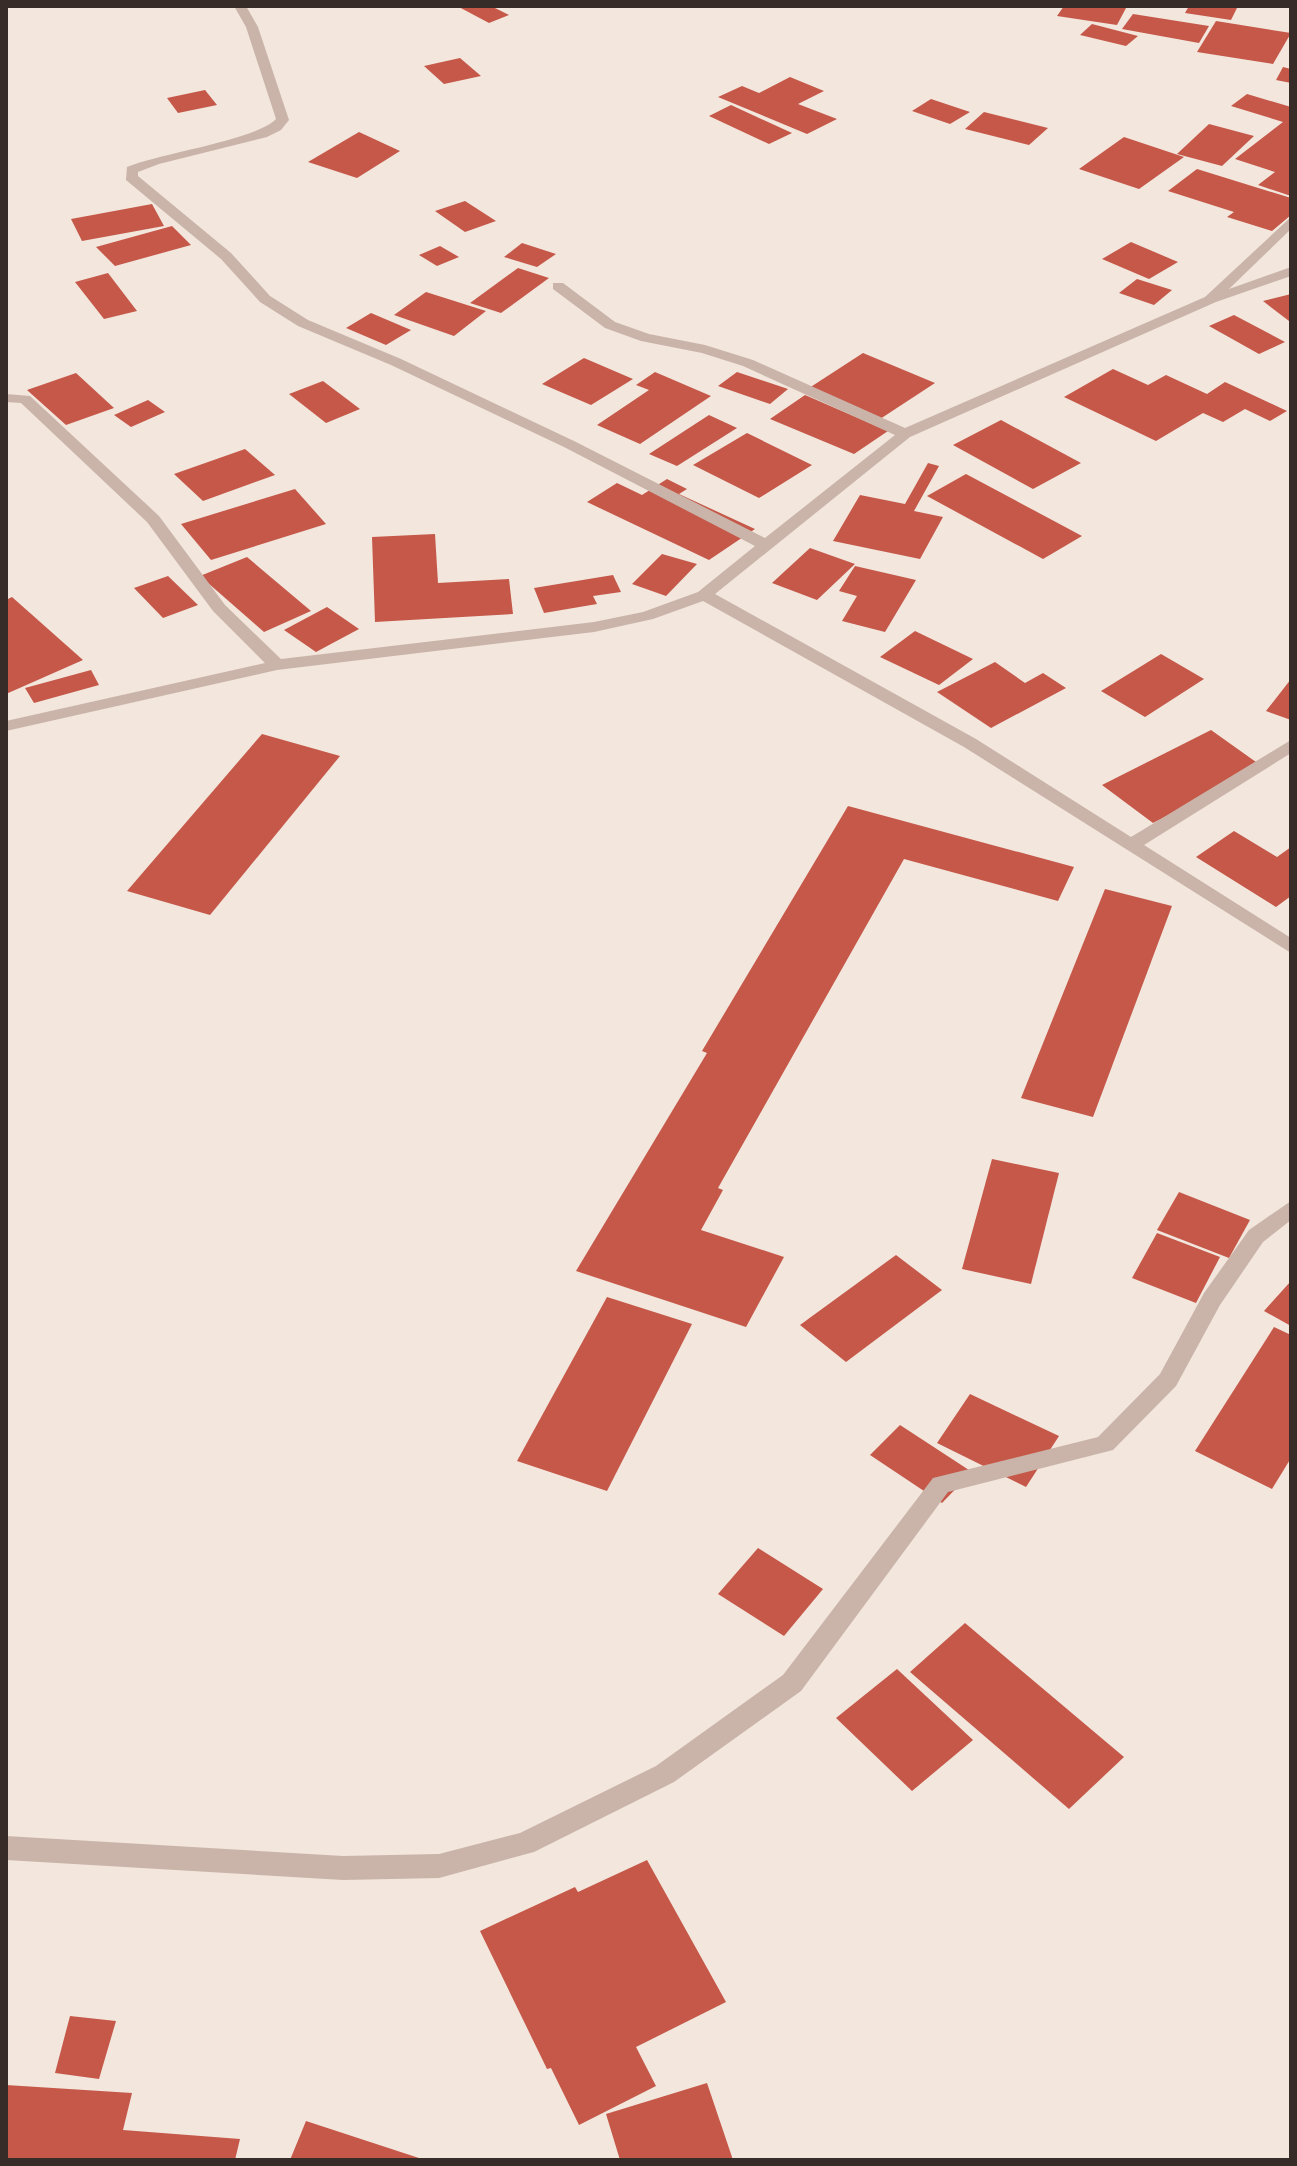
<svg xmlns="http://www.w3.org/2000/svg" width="1297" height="2166" viewBox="0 0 1297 2166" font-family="Signika,sans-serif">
	<rect width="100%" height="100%" fill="#f2e6dd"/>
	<g fill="#c55849">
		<path d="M457,6H491L509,15L489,23Z"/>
		<path d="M1064,6H1112L1126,8L1117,25L1057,16Z"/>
		<path d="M1189,6H1238L1231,20L1185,13Z"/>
		<path d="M1133,14L1209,26L1199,43L1122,29Z"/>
		<path d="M1216,21L1291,33L1273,64L1197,52Z"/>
		<path d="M1092,24L1138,36L1126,46L1080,35Z"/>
		<path d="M460,58L481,76L444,84L424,66Z"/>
		<path d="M1283,67L1291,69V83L1276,80Z"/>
		<path d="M790,77L824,91L798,104L837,119L807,134L718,97L742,86L759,93Z"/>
		<path d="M205,90L217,105L178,113L167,98Z"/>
		<path d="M1247,94L1291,107V196L1258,185L1275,172L1235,159L1283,122L1231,106Z"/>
		<path d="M931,99L970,112L950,124L912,111Z"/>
		<path d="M731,105L792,133L769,144L709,116Z"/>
		<path d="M984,112L1048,128L1029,145L965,129Z"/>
		<path d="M1209,124L1254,136L1222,166L1177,154Z"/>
		<path d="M359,132L400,151L357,178L308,162Z"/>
		<path d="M1124,137L1184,157L1139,189L1079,169Z"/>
		<path d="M1197,169L1291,198V215L1272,231L1227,217L1234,212L1168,191Z"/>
		<path d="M465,201L496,221L465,232L435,211Z"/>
		<path d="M152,204L164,226L82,241L71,219Z"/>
		<path d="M172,226L191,245L115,266L96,247Z"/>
		<path d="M1131,242L1178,262L1149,279L1102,259Z"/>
		<path d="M522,243L556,254L537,267L504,257Z"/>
		<path d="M440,246L459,257L437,266L419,255Z"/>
		<path d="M518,268L549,278L501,313L470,303Z"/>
		<path d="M108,273L137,311L104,319L75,282Z"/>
		<path d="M1137,279L1172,290L1154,305L1119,293Z"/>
		<path d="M426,292L486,311L454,336L394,315Z"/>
		<path d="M1291,294L1289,321L1263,301Z"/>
		<path d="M371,313L411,330L386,345L346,328Z"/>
		<path d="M1234,315L1285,342L1259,354L1209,326Z"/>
		<path d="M863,353L935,383L877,421L806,390Z"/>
		<path d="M584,358L633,379L591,405L542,384Z"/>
		<path d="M1113,369L1148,385L1166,375L1207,394L1225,382L1287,411L1270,421L1245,409L1223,422L1203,413L1156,441L1064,397Z"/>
		<path d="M655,372L711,396L640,444L597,425L649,390L636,385Z"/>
		<path d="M737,372L788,389L770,404L718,386Z"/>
		<path d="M76,373L114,408L66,425L27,390Z"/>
		<path d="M323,381L360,409L326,423L289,394Z"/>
		<path d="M805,395L888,431L854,454L770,419Z"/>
		<path d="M148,400L165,412L131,427L114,415Z"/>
		<path d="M709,415L737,428L677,466L649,454Z"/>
		<path d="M1001,420L1081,463L1033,489L953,445Z"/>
		<path d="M747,433L812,465L759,498L693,465Z"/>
		<path d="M245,449L275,475L203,501L174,474Z"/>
		<path d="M928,463L939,466L914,511L943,517L920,559L833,541L860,495L905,504Z"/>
		<path d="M966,474L1082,536L1043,559L927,496Z"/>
		<path d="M667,479L687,489L679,494L755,529L709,560L587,502L617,483L642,495Z"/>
		<path d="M295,489L326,524L211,560L181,524Z"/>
		<path d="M435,534L438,583L509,579L513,614L375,622L372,537Z"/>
		<path d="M810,548L855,564L817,600L772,583Z"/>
		<path d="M662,554L697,564L666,596L632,584Z"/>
		<path d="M247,557L311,611L264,632L200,576Z"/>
		<path d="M855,566L916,580L885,632L842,621L857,596L839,591Z"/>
		<path d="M613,575L621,592L593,596L597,604L544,613L534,588Z"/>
		<path d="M168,576L198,605L163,618L134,588Z"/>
		<path d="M12,597L83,660L6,694V600Z"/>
		<path d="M327,607L359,629L316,652L284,630Z"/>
		<path d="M915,631L973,659L939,685L880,657Z"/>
		<path d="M1161,654L1204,679L1145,717L1101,691Z"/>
		<path d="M995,662L1025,683L1043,673L1066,688L991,728L937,692Z"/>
		<path d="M91,670L99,685L34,703L25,688Z"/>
		<path d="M1291,679V720L1266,711Z"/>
		<path d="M1211,730L1263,767L1153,823L1102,785Z"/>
		<path d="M262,734L340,756L210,915L127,891Z"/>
		<path d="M848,806L1074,867L1058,901L904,859L718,1188L723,1190L701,1230L784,1257L746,1327L576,1271L707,1053L702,1051Z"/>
		<path d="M1234,831L1277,857L1291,847V896L1276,907L1196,857Z"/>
		<path d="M1105,889L1172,906L1093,1117L1021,1098Z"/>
		<path d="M992,1159L1059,1173L1031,1284L962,1269Z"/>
		<path d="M1179,1192L1250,1220L1229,1258L1157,1230Z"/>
		<path d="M1157,1233L1220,1257L1196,1303L1132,1278Z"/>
		<path d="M896,1255L942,1290L846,1362L800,1325Z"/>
		<path d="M1291,1281V1326L1264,1311Z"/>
		<path d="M607,1297L692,1324L607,1491L517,1461Z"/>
		<path d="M1274,1327L1291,1335V1458L1272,1489L1195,1451Z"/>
		<path d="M970,1394L1059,1436L1026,1487L937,1443Z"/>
		<path d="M900,1425L972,1472L942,1503L870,1455Z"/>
		<path d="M758,1548L823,1589L784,1636L718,1594Z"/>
		<path d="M965,1623L1124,1757L1069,1809L910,1672Z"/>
		<path d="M897,1669L973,1740L912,1791L836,1718Z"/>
		<path d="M647,1860L726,2002L636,2047L656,2086L579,2125L551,2068L547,2069L480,1931L575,1887L578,1892Z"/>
		<path d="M70,2016L116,2021L99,2079L55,2073Z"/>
		<path d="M707,2083L733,2160H620L606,2114Z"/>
		<path d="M6,2085L132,2093L123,2130L240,2139L235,2160H6Z"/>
		<path d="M306,2121L422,2159V2160H290Z"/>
	</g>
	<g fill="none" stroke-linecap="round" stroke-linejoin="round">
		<g fill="#cab4a9" fill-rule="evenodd">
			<path d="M234,6H246L258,27L289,120L281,130L267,137L159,164L138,172V176L231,253L270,296L308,320L401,359L574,441L765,538L895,435L743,366L702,353L641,341L605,328L553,289V283H563L615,322L649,334L705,345L753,360L905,428L1205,297L1291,217V229L1229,289L1291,267V276L1216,302L910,437L715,594L976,739L1131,837L1291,740V753L1144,845L1291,938V953L964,747L703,601L653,619L594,632L277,670L6,731V721L265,663L213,611L147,522L21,403L6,402V394L30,396L159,516L225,605L281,659L594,622L643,612L698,592L755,546L564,447L391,365L298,326L260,302L221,259L126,180L127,167C161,153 256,140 276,119L246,27Z"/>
			<path d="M1291,1201V1220L1263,1242L1220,1305L1176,1386L1113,1450L948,1492L801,1691L674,1782L534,1852L439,1878L343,1880L6,1860V1836L343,1856L439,1854L520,1833L656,1766L783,1675L933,1478L1098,1437L1160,1374L1204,1293L1249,1230Z"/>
		</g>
	</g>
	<rect width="1297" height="2166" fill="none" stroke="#382c29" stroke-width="16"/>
</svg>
